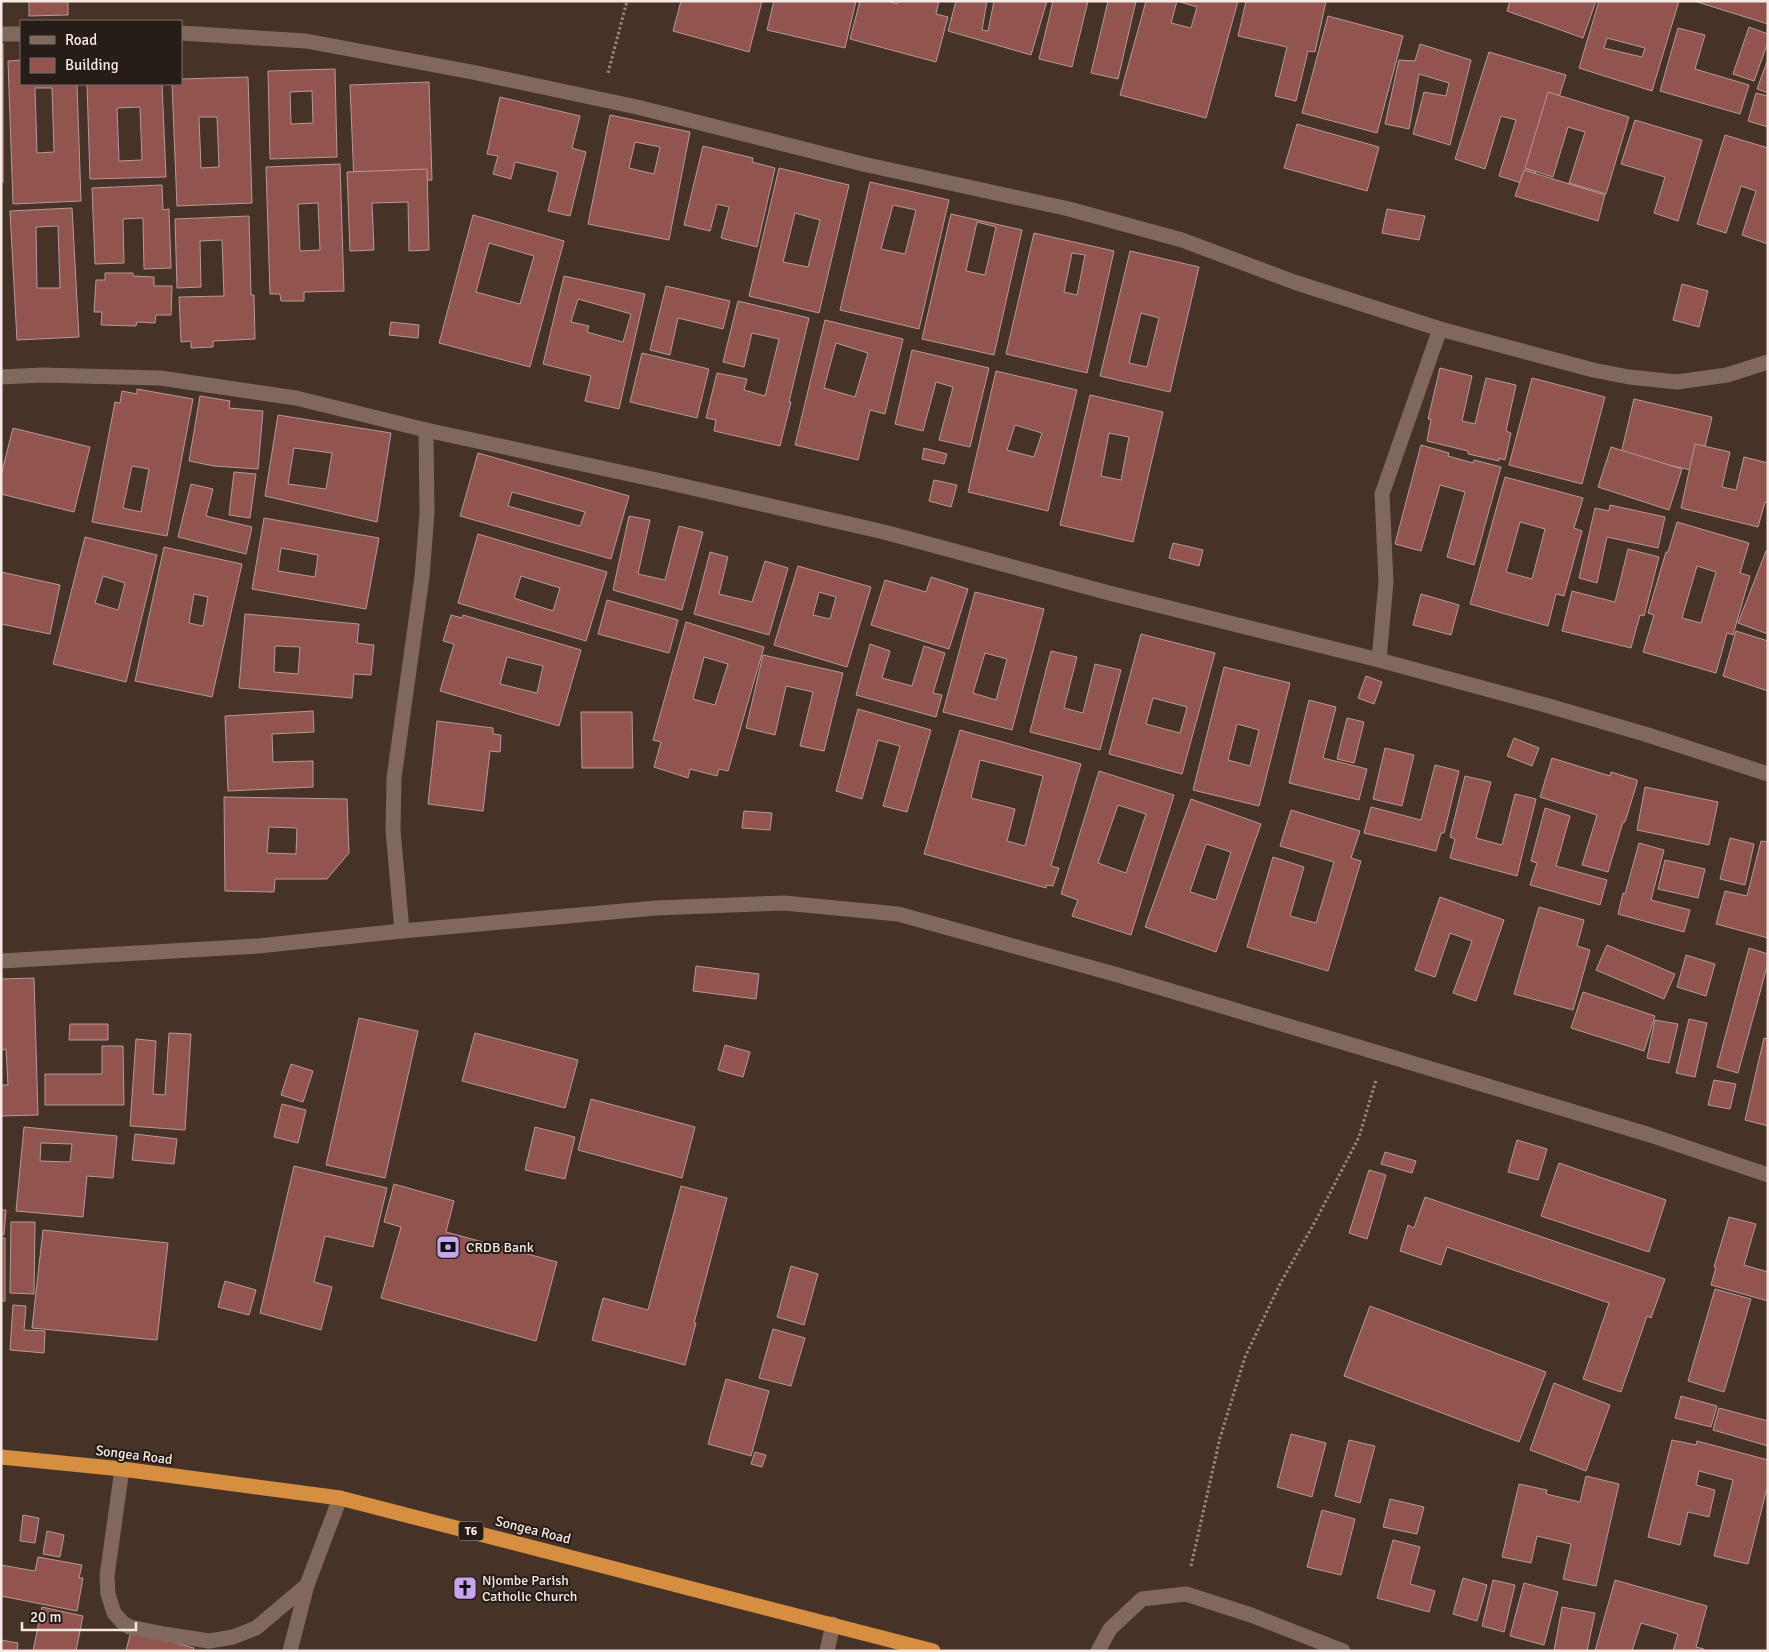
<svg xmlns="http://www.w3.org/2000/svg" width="1769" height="1652" viewBox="0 0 1769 1652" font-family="Signika,sans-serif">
	<rect width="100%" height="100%" fill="#473228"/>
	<g fill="#91544f" stroke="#b79a97" fill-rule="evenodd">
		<path d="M29,1H68V15L29,16Z"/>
		<path d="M681,1H762L749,52L673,31Z"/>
		<path d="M774,1H856L845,48L767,30Z"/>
		<path d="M860,1H888L897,4L898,1H939L936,14L948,17L936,62L850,39Z"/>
		<path d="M956,1H987L982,30L988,31L994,1H1047L1031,55L948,31Z"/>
		<path d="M1053,1H1088L1072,67L1039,59Z"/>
		<path d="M1108,1H1136L1118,79L1091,73Z"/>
		<path d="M1146,1H1177L1171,23L1191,28L1197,7L1177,1H1238L1206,118L1120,95Z"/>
		<path d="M1246,1H1326L1315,52L1308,51L1296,101L1275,96L1287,47L1238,36Z"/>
		<path d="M1510,1H1596L1583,38L1507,11Z"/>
		<path d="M1599,1H1679L1652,91L1579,68ZM1607,38L1645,48L1642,57L1604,48Z"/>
		<path d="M1694,1H1768V24Z"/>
		<path d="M1328,16L1403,36L1377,133L1302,113Z"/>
		<path d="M1749,27L1768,34V42L1754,81L1733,74Z"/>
		<path d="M1678,28L1705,35L1695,69L1749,85L1740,114L1660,91Z"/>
		<rect x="1" y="44" width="2" height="138"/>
		<path d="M1420,44L1471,60L1450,145L1413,134L1424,92L1446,96L1449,83L1419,74L1409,129L1385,124L1399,60L1415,61Z"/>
		<path d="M1489,52L1566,75L1531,186L1499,176L1516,120L1501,116L1485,169L1455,159Z"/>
		<path d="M1768,59V93L1757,89Z"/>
		<path d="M21,60V84H77L81,201L13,204L8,61ZM35,88H52L54,152L37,153Z"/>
		<path d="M335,69L337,157L270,159L268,71ZM312,91L313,123L291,124L290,92Z"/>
		<path d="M248,77L252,203L177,206L172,84H181V79ZM199,117H217L219,167L201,168Z"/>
		<path d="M429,82L432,180L354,182L350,85Z"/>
		<path d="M87,84H162L166,177L90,179ZM140,107L142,160L119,161L117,108Z"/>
		<path d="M1548,92L1629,117L1606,194L1569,183L1585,132L1568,127L1553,177L1525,168Z"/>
		<path d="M1756,93L1768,96V127L1748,121Z"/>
		<path d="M500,97L580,116L572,148L586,152L570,216L548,211L558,172L515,162L511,179L493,174L498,156L487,154Z"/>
		<path d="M610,115L690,132L669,240L588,224ZM635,142L660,147L654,174L629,168Z"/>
		<path d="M1635,120L1702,140L1678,221L1654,213L1665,177L1621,164Z"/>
		<path d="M1297,124L1379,147L1367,191L1284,168Z"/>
		<path d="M1725,135L1768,148V244L1742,235L1756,191L1741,186L1726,233L1697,224Z"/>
		<path d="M703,146L753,158L752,162L775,168L757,247L721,238L729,207L717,204L710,231L684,225Z"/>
		<path d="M340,164L344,291L304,292V301H281L280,294H270L266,167ZM318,203L320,250L300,251L298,204Z"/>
		<path d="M779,168L849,185L819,313L749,296ZM795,213L820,220L808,267L783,262Z"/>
		<path d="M427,169L429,250L409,251L408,202L372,203L374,250L350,251L347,172Z"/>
		<path d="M1524,170L1605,195L1598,221L1515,196Z"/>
		<path d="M870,182L949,200L919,329L840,310ZM893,205L916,210L905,254L881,249Z"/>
		<path d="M162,185L163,210L169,209L171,268L144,269L143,218L123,219L124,263L95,264L92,188Z"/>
		<path d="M72,208L79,337L17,340L10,211ZM58,226L60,288H37L36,227Z"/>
		<path d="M1387,209L1425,216L1419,240L1382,233Z"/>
		<path d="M951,214L1022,230L994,355L922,339ZM977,222L996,227L985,275L966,271Z"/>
		<path d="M473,215L564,241L530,367L439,343ZM489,243L534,256L520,304L476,292Z"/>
		<path d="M249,216L251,295H254L255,339L213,341V347L191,348V341L181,342L179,297L224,296L222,240L200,241L201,287L177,288L175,219Z"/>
		<path d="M1034,233L1114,251L1087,373L1006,354ZM1072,253L1085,255L1077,295L1064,292Z"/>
		<path d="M1130,251L1199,267L1170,392L1100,376ZM1141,313L1159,318L1147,367L1129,363Z"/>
		<path d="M105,273H133V276L154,277V286H172L171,315H156L155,323L137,322L136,326L101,325L102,312H94L96,280H105Z"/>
		<path d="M564,276L645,294L619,409L585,401L591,376L543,364ZM578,299L631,314L623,342L587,332L589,326L571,322Z"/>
		<path d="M1682,284L1708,291L1699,327L1673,320Z"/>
		<path d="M666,286L730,301L723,329L678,318L670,355L650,350Z"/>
		<path d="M738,301L809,318L789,402H791L780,446L714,431L716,420L706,418L717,373L747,379L744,390L765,396L779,339L752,333L744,367L723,362Z"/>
		<path d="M825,320L903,339L885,414L870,410L858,460L795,445ZM836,343L868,353L855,397L824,388Z"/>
		<path d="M391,322L419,325L418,338L389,335Z"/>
		<path d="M912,350L989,368L970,447L939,440L953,387L936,382L923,431L895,424Z"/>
		<path d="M642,353L709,369L697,418L630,402Z"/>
		<path d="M1440,368L1472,376L1462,421L1475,424L1486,378L1516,385L1506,431L1511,433L1505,460L1499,458V461L1468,454V451L1427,441L1431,419H1428Z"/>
		<path d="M996,371L1077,390L1048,511L968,492ZM1015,425L1042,433L1034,457L1007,450Z"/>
		<path d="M1532,378L1605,397L1582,484L1509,465Z"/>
		<path d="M137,389L193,399L167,536L92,522L115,402L120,403L122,391L137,394ZM132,466L149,469L141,512L123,508Z"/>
		<path d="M1090,395L1163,412L1133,542L1060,525ZM1109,433L1129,437L1121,480L1101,476Z"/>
		<path d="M200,396L230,401L229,408L263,411L258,469L214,466L189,461Z"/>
		<path d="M1634,399L1712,417L1699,472L1621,454Z"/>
		<path d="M278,415L391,433L377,522L265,496ZM294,448L332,453L326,489L288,484Z"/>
		<path d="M13,428L90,447L74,512L1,494V475Z"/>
		<path d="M1695,444L1730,452L1722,487L1736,490L1744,457L1768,463V503L1765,502L1758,527L1681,508Z"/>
		<path d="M1421,445L1449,453L1448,456L1473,463L1474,460L1501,467L1474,565L1447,557L1465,492L1440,485L1421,551L1395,544Z"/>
		<path d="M1611,447L1682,469L1669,510L1598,487Z"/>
		<path d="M924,448L947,454L944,464L922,459Z"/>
		<path d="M478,453L629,496L611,559L460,516ZM512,492L585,512L580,526L508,506Z"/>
		<path d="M234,472L256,474L250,518L229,515Z"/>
		<path d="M1505,477L1583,498L1574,528L1582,531L1564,596L1556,594L1548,626L1470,604ZM1520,522L1545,529L1532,579L1506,572Z"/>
		<path d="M934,480L957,485L951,507L929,501Z"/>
		<path d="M191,484L213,489L206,516L252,527L246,554L178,537Z"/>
		<path d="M1610,505L1665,517L1658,548L1607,537L1597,583L1579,578L1595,508L1609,511Z"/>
		<path d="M629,516L650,520L638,574L665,580L679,526L703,532L682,610L613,590Z"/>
		<path d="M264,518L379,538L366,609L252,589ZM281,548L318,555L315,577L278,571Z"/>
		<path d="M1677,522L1749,543L1740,573L1750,576L1733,635L1727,633L1716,673L1643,652L1654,615L1648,613L1666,552H1668ZM1697,566L1716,572L1701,623L1682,618Z"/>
		<path d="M478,534L607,572L586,641L458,603ZM521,576L560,588L553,611L514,598Z"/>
		<path d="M85,537L157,555L126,682L53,664ZM103,576L125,583L118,610L95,603Z"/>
		<path d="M1173,543L1203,550L1199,566L1169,558Z"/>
		<path d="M164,547L242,564L212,697L135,681ZM194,594L208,597L203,626L189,623Z"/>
		<path d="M1628,549L1659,557L1644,616L1640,615L1631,648L1562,631L1572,591L1615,602Z"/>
		<path d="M1766,551H1768V634L1738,623Z"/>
		<path d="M710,552L728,557L719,594L752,602L765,561L788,568L769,635L694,614Z"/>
		<path d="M798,566L871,587L847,667L774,645ZM819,592L836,597L830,619L813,615Z"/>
		<path d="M1,572L60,585L50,634L1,624Z"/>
		<path d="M931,577L968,589L949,649L871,625L885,580L926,592Z"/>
		<path d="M975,592L1044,609L1012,730L943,712ZM985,653L1007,659L996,700L973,693Z"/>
		<path d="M1421,594L1459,605L1451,635L1413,625Z"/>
		<path d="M607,600L678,620L669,653L598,634Z"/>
		<path d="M245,614L359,624L357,643L374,645L371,675L354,674L352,698L239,688ZM275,646L300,647L298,674L274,672Z"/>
		<path d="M451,615L462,618L463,615L581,650L559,726L440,691L454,644L443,641ZM507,657L543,666L537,693L500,684Z"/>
		<path d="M686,622L764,647L728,771L719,769L717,776L690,769L688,778L654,767L661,742L653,740ZM704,657L728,664L715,705L693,699Z"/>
		<path d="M1736,631L1768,641V691L1723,676Z"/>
		<path d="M1141,634L1215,653L1182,774L1109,754ZM1153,698L1187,707L1180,733L1146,724Z"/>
		<path d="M870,644L890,651L882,678L912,686L924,646L945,653L933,693L942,695L936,717L856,695Z"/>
		<path d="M1051,651L1077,657L1064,708L1083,713L1095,664L1121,670L1100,750L1030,732Z"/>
		<path d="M763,655L843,673L824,751L800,746L813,692L786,686L775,735L746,728Z"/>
		<path d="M1224,667L1290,683L1259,806L1193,790ZM1237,724L1259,730L1250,766L1228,760Z"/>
		<path d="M1366,676L1382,682L1374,704L1358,698Z"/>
		<path d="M1309,700L1336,707L1323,758L1367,769L1359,800L1289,783Z"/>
		<path d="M858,709L931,730L907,812L883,806L900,746L878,740L862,799L836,791Z"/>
		<path d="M313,711L314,732L272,734L273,762L313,761V787L228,791L225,716Z"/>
		<path d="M581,712H632L633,768H582Z"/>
		<path d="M1347,718L1364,722L1354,763L1337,759Z"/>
		<path d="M437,721L493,728V734L501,735L500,752L490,751L483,811L428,804Z"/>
		<path d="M960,730L1081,764L1051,866L1059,868L1053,886L1046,885V888L924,854ZM980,760L1043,776L1025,846L1007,841L1015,809L971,798Z"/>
		<path d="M1514,738L1539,748L1532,766L1507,756Z"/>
		<path d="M1385,748L1414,755L1402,806L1373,799Z"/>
		<path d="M1552,758L1610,776L1611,772L1637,780V783L1625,822H1623L1608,872L1582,865L1597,815L1540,797Z"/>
		<path d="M1435,765L1459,771L1444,833H1441L1436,851L1364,833L1371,807L1421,820Z"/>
		<path d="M1099,771L1174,795L1131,935L1072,916L1078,900L1061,894ZM1118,805L1146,814L1126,873L1098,863Z"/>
		<path d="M1465,776L1491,782L1476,838L1502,845L1515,794L1536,799L1517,876L1450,858L1455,839L1450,837Z"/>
		<path d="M1645,787L1718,802L1709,845L1637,830Z"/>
		<path d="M224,797L347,799L349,853L327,879H275L274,892L225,891ZM269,827L297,828L296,854L267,853Z"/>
		<path d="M1191,799L1261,824L1216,952L1145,927ZM1206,844L1231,852L1216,900L1190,892Z"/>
		<path d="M1545,808L1570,816L1556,866L1607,880L1600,905L1530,885L1537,863L1531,861Z"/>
		<path d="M1291,810L1360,831L1351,858L1361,861L1328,971L1247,947L1273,857L1304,867L1290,916L1316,923L1334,862L1280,846Z"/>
		<path d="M744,811L772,813L770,830L742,828Z"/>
		<path d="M1730,838L1754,844L1745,885L1720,879Z"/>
		<path d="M1761,841L1768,842V938L1716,924L1725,891L1747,896Z"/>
		<path d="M1639,843L1664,850L1651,900L1690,910L1684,932L1618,914L1623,893L1625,894Z"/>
		<path d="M1665,860L1705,869L1698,898L1658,889Z"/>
		<path d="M1440,897L1504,920L1476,1001L1453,993L1472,941L1450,933L1435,977L1415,970Z"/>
		<path d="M1539,907L1584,920L1577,946L1590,950L1573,1010L1514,994Z"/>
		<path d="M1607,945L1675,974L1664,999L1596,970Z"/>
		<path d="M1749,948L1768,954V963L1738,1073L1717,1067Z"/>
		<path d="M1686,955L1715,964L1706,996L1677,987Z"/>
		<path d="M696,966L759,974L756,999L693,991Z"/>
		<path d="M34,978L38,1115L1,1116V1085H8L6,1049L1,1050V979Z"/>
		<path d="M1583,992L1655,1016L1644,1051L1571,1028Z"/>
		<path d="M359,1018L418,1031L385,1178L326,1165Z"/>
		<path d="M1689,1019L1707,1023L1695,1077L1676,1073Z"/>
		<path d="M1655,1020L1678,1024L1669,1063L1647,1058Z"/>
		<path d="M70,1024H108V1040H69Z"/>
		<path d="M169,1033L191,1034L185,1130L130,1126L136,1039L156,1041L153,1094L165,1095Z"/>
		<path d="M475,1033L578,1060L565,1108L462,1081Z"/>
		<path d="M1764,1038L1768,1039V1126L1745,1120Z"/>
		<path d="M725,1045L750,1052L743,1077L718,1070Z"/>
		<path d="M102,1046H123L124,1105H45V1074H102Z"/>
		<path d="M291,1064L313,1071L303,1102L281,1095Z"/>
		<path d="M1714,1080L1736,1084L1730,1109L1708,1105Z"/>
		<path d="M591,1099L695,1127L682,1178L578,1150Z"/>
		<path d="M282,1104L306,1110L298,1143L274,1137Z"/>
		<path d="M24,1127L117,1136L113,1178L87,1176L83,1217L16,1211ZM41,1143L72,1144L70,1162L40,1161Z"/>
		<path d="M535,1127L575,1137L565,1179L525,1170Z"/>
		<path d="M135,1134L177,1139L174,1164L132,1160Z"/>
		<path d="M1517,1140L1547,1149L1538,1180L1508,1172Z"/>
		<path d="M1385,1152L1416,1161L1412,1173L1381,1164Z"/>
		<path d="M1559,1163L1666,1200L1649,1252L1541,1216Z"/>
		<path d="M294,1166L387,1188L373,1247L325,1236L314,1282L332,1287L321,1330L260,1313Z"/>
		<path d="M1369,1170L1386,1175L1367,1239L1349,1233Z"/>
		<path d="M394,1184L454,1201L446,1232L557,1262L536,1341L381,1298L401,1227L384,1222Z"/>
		<path d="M681,1186L727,1198L694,1323H696L685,1365L592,1340L603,1298L648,1310Z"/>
		<path d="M1425,1197L1665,1279L1651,1318L1647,1316L1621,1392L1583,1379L1609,1303L1447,1247L1441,1265L1400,1251L1408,1225L1414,1228Z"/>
		<path d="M1,1210H6L4,1235L1,1234Z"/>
		<path d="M1729,1217L1756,1224L1744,1265L1768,1272V1301L1711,1285L1716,1267H1714Z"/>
		<path d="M11,1222H35L34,1294L10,1293Z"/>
		<path d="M43,1230L168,1243L157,1340L32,1328Z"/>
		<rect x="1" y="1238" width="4" height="63"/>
		<path d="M791,1266L818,1274L804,1325L777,1317Z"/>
		<path d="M225,1281L256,1290L249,1315L218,1307Z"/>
		<path d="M1715,1289L1751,1299L1724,1392L1688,1381Z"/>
		<path d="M13,1305L26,1306L24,1330L45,1331L44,1353L10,1350Z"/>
		<path d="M1370,1306L1546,1372L1519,1442L1344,1376Z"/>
		<path d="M773,1329L805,1338L791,1386L759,1378Z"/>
		<path d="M726,1379L769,1391L751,1456L708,1444Z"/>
		<path d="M1554,1383L1610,1405L1586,1471L1530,1450Z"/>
		<path d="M1681,1396L1717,1406L1711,1427L1675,1418Z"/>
		<path d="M1719,1408L1768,1421V1446L1713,1430Z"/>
		<path d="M1291,1434L1326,1443L1312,1497L1277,1487Z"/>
		<path d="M1349,1440L1375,1446L1360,1503L1335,1496Z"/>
		<path d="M1672,1440L1696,1445L1697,1441L1768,1460V1484L1748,1564L1714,1556L1733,1480L1699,1471L1696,1485L1715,1490L1709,1517L1688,1512L1680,1545L1648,1537Z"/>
		<path d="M755,1452L766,1455L762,1467L751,1464Z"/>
		<path d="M1586,1476L1619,1484L1596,1586L1563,1579L1571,1544L1537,1536L1531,1563L1502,1557L1519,1484L1547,1490L1546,1494L1580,1502Z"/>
		<path d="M1390,1499L1424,1507L1417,1534L1383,1527Z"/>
		<path d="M1322,1510L1355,1519L1341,1575L1307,1567Z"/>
		<path d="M23,1515L39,1518L35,1543L20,1541Z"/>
		<path d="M47,1531L64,1535L60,1557L43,1554Z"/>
		<path d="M1393,1540L1420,1547L1410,1584L1435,1591L1429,1612L1377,1598Z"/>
		<path d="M38,1557L82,1565L79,1578H83L77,1611L1,1596V1565L35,1571Z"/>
		<path d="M1463,1578L1487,1585L1477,1621L1453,1614Z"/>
		<path d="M1493,1580L1515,1585L1504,1632L1482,1626Z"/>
		<path d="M1615,1580L1707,1606L1696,1647L1704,1649V1651H1673L1678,1634L1641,1623L1632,1651H1595Z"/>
		<path d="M1524,1583L1558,1592L1544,1645L1510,1636Z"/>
		<path d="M42,1607L83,1616L76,1651H33Z"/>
		<path d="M1562,1607L1595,1613L1587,1651H1554Z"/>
		<path d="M131,1631L194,1648L193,1651H126Z"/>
		<path d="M1,1640L18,1643L17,1651H1Z"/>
	</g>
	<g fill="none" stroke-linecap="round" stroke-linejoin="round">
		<g stroke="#98867e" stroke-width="3" stroke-dasharray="2.5 2.5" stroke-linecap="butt">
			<path d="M608,73L627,1"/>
			<path d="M1191,1566L1220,1438L1245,1357L1280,1284L1316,1220L1359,1137L1376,1080"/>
		</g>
		<g stroke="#80685d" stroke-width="15">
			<path d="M122,1469L107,1576L108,1594L114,1613L124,1624L130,1627L164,1634L209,1641L233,1637L256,1628L307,1585"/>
			<path d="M827,1651L833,1624"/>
		</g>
		<g stroke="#80685d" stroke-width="15">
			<path d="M181,33L306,41L472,72L637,107L863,164L1069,209L1182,240L1294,282L1440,329L1593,370L1629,377L1677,382L1727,375L1768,362"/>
			<path d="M1,34H21"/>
			<path d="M1,377L42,375L160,378L296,398L426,430L666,482L884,532L1109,593L1379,660L1549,706L1648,735L1768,774"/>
			<path d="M1379,660L1386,582L1382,494L1440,329"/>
			<path d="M402,931L393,830L394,778L422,577L427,513L426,430"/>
			<path d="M1,961L258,946L402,931L656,908L784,903L898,914L1118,975L1382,1054L1650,1135L1768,1175"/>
			<path d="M290,1651L307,1585L340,1498"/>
			<path d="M1098,1651L1110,1629L1142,1599L1186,1594L1251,1615L1343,1651"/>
		</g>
		<path stroke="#d68f41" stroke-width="15" d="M1,1457L122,1469L340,1498L933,1651"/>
	</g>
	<defs>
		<g id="bank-square" transform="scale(1.25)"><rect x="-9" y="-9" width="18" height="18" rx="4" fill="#c7a6ef" stroke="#261c18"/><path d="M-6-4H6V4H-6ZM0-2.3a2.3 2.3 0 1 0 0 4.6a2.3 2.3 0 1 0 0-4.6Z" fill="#111"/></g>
		<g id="church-square" transform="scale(1.25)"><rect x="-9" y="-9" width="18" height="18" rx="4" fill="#c7a6ef" stroke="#261c18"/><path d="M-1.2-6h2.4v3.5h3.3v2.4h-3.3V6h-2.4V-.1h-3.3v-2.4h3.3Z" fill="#111"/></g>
	</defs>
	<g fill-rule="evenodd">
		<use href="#bank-square" x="448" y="1247"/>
		<use href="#church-square" x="465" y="1588"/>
	</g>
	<g text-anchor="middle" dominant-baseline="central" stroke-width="4" stroke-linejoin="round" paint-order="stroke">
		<rect fill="#261c18" stroke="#b8aca6" stroke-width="1" x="458.5" y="1521.5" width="25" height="19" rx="4"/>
		<g font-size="12" font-weight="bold" fill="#f7e9e3">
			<text x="471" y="1531">T6</text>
		</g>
		<g font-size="14" fill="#f7e9e3" stroke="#261c18" text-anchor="start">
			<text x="466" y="1247">CRDB Bank</text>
			<text x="482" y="1580">Njombe Parish<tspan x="482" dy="16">Catholic Church</tspan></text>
		</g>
		<g font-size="14" fill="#f7e9e3" stroke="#261c18">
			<text transform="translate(134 1455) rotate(7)">Songea Road</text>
			<text transform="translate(533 1530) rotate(14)">Songea Road</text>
		</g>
	</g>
	<rect width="1769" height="1652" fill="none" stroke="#f7e9e3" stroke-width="5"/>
	<rect x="20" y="20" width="162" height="65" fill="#261c18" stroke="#7a6e69"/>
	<rect x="30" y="36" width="25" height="8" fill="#80685d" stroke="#7a6e69"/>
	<text x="65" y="45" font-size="15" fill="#f7e9e3">Road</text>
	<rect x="30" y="58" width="25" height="15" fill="#91544f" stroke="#7a6e69"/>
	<text x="65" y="70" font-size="15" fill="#f7e9e3">Building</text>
	<path d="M22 1622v8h114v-8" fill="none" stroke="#f7e9e3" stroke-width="2.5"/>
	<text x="30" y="1622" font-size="15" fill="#f7e9e3" stroke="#261c18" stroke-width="4" paint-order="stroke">20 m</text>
</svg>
